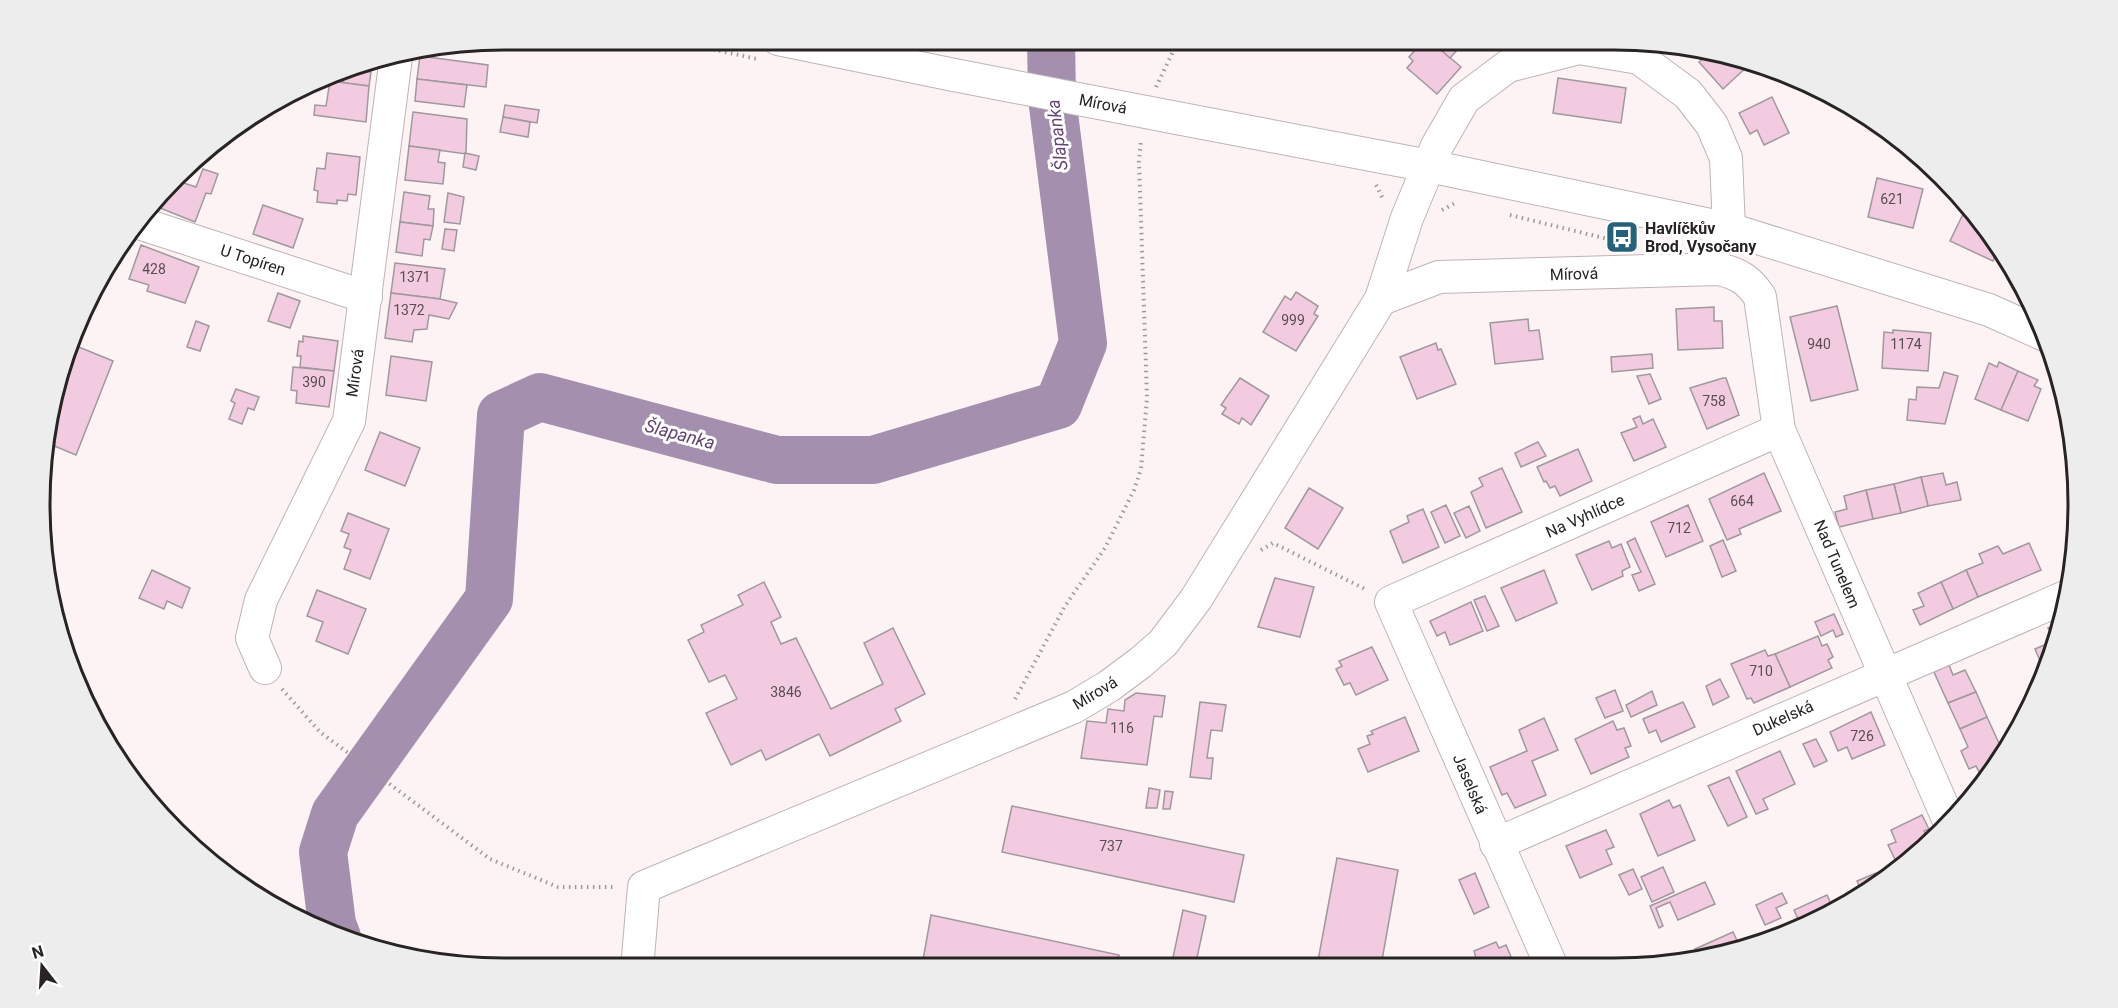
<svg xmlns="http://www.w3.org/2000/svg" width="2118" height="1008" viewBox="0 0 2118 1008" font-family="Roboto,sans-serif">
	<rect width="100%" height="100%" fill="#fef3f4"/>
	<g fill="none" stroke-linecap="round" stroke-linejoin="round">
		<path stroke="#a58faf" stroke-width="48" d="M337,937L332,924L323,852L335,814L489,599L501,415L540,397L777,460H873L1058,405L1083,343L1052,98L1051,39"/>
	</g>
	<g fill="#f2cbe1" stroke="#a0989c" stroke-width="1.5">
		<path d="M1425,39H1434L1432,42L1461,67L1437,94L1407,68L1413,61L1409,57Z"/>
		<path d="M1434,39H1449L1459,48L1450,58L1432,42Z"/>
		<path d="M1712,50L1752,62L1723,89L1699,62Z"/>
		<path d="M420,56L488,65L486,87L417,79Z"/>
		<path d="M346,68L371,72L369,86L343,83Z"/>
		<path d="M1558,78L1626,88L1621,123L1553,113Z"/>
		<path d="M417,79L467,85L464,107L415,101Z"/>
		<path d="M330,81L369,86L366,122L314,115L315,105L326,106Z"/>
		<path d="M1772,97L1789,133L1764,145L1757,130L1750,134L1739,113Z"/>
		<path d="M505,105L539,110L537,123L503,117Z"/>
		<path d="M413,112L467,119L466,154L409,146Z"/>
		<path d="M503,117L530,122L528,137L500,132Z"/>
		<path d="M409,146L440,150L438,162L445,163L443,184L405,180Z"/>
		<path d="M327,153L360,157L356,195L348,194L347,201L337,200V204L317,202L318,191L314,190L317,168L325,169Z"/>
		<path d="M465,153L479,156L476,170L463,167Z"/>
		<path d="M203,169L218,174L211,194L206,193L195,222L155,206L178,181L196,187Z"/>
		<path d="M1877,178L1923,189L1913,228L1868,217Z"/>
		<path d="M404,192L430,196L428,209H434L433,226L400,222Z"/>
		<path d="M448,193L464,197L460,224L444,222Z"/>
		<path d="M263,205L303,219L293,248L253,234Z"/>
		<path d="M1967,206L2000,245L1993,261L1950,241Z"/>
		<path d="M400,222L433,226L430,240L424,239L422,256L396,252Z"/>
		<path d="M445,229L457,230L454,251L442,249Z"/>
		<path d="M141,245L199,267L185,303L147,291L149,285L129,279Z"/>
		<path d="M395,263L445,269L440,299L391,293Z"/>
		<path d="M1296,292L1318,306L1314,314L1318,316L1296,351L1263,332L1285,296L1291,300Z"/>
		<path d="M278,293L300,301L290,328L268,321Z"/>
		<path d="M391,293L440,299L457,303L449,319L429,315L427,329L414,330L412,342L385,338Z"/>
		<path d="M1837,306L1858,390L1811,401L1790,317Z"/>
		<path d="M1714,307V321H1722L1723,348L1678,350L1676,309Z"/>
		<path d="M1528,319L1529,331L1539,330L1543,359L1495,364L1490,323Z"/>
		<path d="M196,321L209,326L200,351L187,347Z"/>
		<path d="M1893,330L1931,333L1928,371L1882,368L1884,332L1893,333Z"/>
		<path d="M303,336L338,341L334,371L300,367L301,356H297L299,341L303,342Z"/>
		<path d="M69,343L113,361L76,455L47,443L48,413Z"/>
		<path d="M1436,343L1438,350L1441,349L1456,384L1417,399L1400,357Z"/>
		<path d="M1652,354L1653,368L1612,372L1611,357Z"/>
		<path d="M391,356L432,362L426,401L386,395Z"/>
		<path d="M1999,362L2018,371L2001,410L1975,399L1989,363L1997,367Z"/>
		<path d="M293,367L334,371L329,407L296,403L297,391L291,390Z"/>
		<path d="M2018,371L2038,380L2034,386L2041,389L2028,421L2001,410Z"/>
		<path d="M1944,372L1958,376L1945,424L1907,420L1909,399L1916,400L1917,387L1939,388Z"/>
		<path d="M1650,374L1661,399L1649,404L1637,376Z"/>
		<path d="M1240,378L1269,396L1251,425L1242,418L1239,424L1222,414L1226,408L1221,405Z"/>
		<path d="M1723,378H1726L1739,415L1707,429L1690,388Z"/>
		<path d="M236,389L259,397L254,410L248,408L242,424L229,419L235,403L231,401Z"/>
		<path d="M1640,416L1643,424L1653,419L1666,447L1634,461L1621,433L1637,427L1633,419Z"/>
		<path d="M380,432L420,448L405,486L365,470Z"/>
		<path d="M1538,442L1546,456L1521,467L1515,453Z"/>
		<path d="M1578,449L1592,481L1560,496L1555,486L1550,488L1546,481L1544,482L1537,467Z"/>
		<path d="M1502,468L1522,512L1486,528L1471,492L1483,486L1479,478Z"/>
		<path d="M1764,473L1781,511L1739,529L1741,534L1727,540L1709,499Z"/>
		<path d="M1943,473L1946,485L1957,482L1961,500L1928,506L1921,477Z"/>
		<path d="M1921,477L1928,506L1901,513L1894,484Z"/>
		<path d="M1894,484L1901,513L1873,519L1866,490Z"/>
		<path d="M1309,488L1343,508L1318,549L1285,528Z"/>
		<path d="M1866,490L1873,519L1839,527L1835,512L1847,509L1844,496Z"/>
		<path d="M1446,505L1460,536L1445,543L1431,512Z"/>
		<path d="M1688,505L1703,541L1666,557L1651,522Z"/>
		<path d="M1469,506L1480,531L1466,538L1454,513Z"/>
		<path d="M1423,509L1439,547L1403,563L1390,531L1409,522L1407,516Z"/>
		<path d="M348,513L389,529L370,579L344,569L351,550L344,547L349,534L341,531Z"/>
		<path d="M1635,538L1655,584L1639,591L1632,575L1641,572L1627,542Z"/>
		<path d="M1723,540L1736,571L1722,577L1710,546Z"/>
		<path d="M1609,541L1612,548L1621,544L1630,567L1622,571L1623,576L1592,590L1576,555Z"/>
		<path d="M2029,543L2041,570L1978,597L1966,570L1983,563L1979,554L1998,546L2003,554Z"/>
		<path d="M152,570L190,588L182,608L167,601L164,609L139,598Z"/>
		<path d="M1544,570L1557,603L1516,621L1501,588Z"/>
		<path d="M1966,570L1978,597L1953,609L1941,582Z"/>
		<path d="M1275,578L1314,587L1300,637L1258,627Z"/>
		<path d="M764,582L781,617L771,622L781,644L796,638L831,709L883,684L864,643L893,628L925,694L895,709L901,721L830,756L819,734L766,760L761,750L731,765L706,713L737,699L725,675L709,682L688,640L704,632L701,625L743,605L738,595Z"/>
		<path d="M1941,582L1953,609L1920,625L1913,610L1924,606L1918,593Z"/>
		<path d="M317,590L366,609L348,654L316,641L323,622L307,616Z"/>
		<path d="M1485,596L1499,626L1487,631L1474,600Z"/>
		<path d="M1471,602L1483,631L1450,645L1445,632L1437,636L1430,621Z"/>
		<path d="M1834,614L1843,634L1836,637L1833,630L1821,636L1815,622Z"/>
		<path d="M2062,622L2046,675L2035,649L2054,641L2048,628Z"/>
		<path d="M1818,636L1822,646L1827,644L1833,657L1828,660L1832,668L1790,687L1775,654Z"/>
		<path d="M1372,647L1388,680L1356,695L1350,683L1344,685L1336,669L1342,666L1339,661Z"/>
		<path d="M1765,650L1768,656L1775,654L1790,687L1754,703L1751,698L1747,699L1731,664Z"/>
		<path d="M1949,665L1953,675L1965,670L1976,692L1948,703L1934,672Z"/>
		<path d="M1720,679L1729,697L1713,705L1706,686Z"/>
		<path d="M1615,690L1623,711L1605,718L1596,698Z"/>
		<path d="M1652,691L1657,705L1631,717L1626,705Z"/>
		<path d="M1976,692L1987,717L1960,729L1948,703Z"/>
		<path d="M1136,693L1165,696L1162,717L1154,716L1147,765L1081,758L1087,721L1106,723L1108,709L1124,711L1125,700Z"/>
		<path d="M1200,702L1226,705L1222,731L1211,730L1207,758H1213L1211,779L1190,777Z"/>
		<path d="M1683,702L1695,727L1661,742L1656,730L1649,733L1643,719Z"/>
		<path d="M1871,712L1885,745L1852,759L1847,747L1838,751L1830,732Z"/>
		<path d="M1405,717L1419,751L1368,772L1358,749L1370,744L1367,736L1373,734L1371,731Z"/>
		<path d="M1987,717L2003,752L1985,784L1976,766L1969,769L1961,751L1968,747L1960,729Z"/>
		<path d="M1544,718L1558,750L1532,761L1546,795L1515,808L1507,793L1502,795L1490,767L1527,751L1519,730Z"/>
		<path d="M1613,721L1617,730L1624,728L1631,746L1625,748L1629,757L1591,774L1575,739Z"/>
		<path d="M1816,739L1827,761L1814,767L1803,744Z"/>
		<path d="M1780,751L1795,784L1763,799L1768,809L1756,814L1736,771Z"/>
		<path d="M1729,777L1747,817L1728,826L1708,786Z"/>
		<path d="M1149,788L1160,790L1157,808H1146Z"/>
		<path d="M1165,791L1173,792L1170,809H1163Z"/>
		<path d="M1669,800L1673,808L1680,805L1695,840L1658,856L1640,814Z"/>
		<path d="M1012,806L1244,855L1234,902L1002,852Z"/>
		<path d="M1922,815L1929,829L1924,831L1929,841L1900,870L1888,845L1896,842L1891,830Z"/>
		<path d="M1606,830L1614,847L1606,850L1612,864L1580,878L1566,846Z"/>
		<path d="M1337,858L1398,870L1381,966H1317Z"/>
		<path d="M1663,867L1674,892L1652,902L1641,877Z"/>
		<path d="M1633,869L1642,889L1629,895L1619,875Z"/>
		<path d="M1475,873L1489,907L1474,914L1459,880Z"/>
		<path d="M1876,873L1880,883L1862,893L1857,881Z"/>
		<path d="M1705,882L1715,904L1678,920L1670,902L1656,908L1663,926L1659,928L1650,906Z"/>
		<path d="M1782,893L1787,903L1776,908L1781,918L1765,925L1756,905Z"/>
		<path d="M1827,895L1834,910L1802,928L1794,910Z"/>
		<path d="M1183,910L1206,916L1195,967H1171Z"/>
		<path d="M931,915L1119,955L1117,967H959L923,960Z"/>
		<path d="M1733,932L1740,947L1699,959L1695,949Z"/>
		<path d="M1496,942L1499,948L1506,945L1515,966H1474L1472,960L1476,958L1474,951Z"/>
	</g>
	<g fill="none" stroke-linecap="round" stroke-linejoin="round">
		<g stroke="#bfb4b5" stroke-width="34">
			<g id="minor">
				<path d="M778,39L954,75"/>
				<path d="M1182,119L1429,166L1729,229L1989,310L2047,336"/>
				<path d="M139,223L366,297"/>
				<path d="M1381,299L1439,277L1719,269C1739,274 1749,280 1760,297L1779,430L1949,821"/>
				<path d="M265,668L252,638L261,600L349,421L396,57"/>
				<path d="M1496,844L2070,595"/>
				<path d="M1551,965L1391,602L1779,430"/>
				<path d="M637,969L644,887L1074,707L1109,686L1140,663L1163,643L1196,599L1381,299L1407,218L1437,146L1464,99L1508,66L1579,48L1639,58L1688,94L1712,125L1726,158L1729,229"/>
			</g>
		</g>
		<g stroke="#a09898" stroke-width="4" stroke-dasharray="1.5 4.5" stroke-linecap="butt">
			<path d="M688,39L689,44L757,59"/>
			<path d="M1156,87L1179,39"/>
			<path d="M1376,185L1383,199"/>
			<path d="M1442,210L1457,202"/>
			<path d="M1510,215L1616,241"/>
			<path d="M1261,550L1273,543L1367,590"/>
			<path d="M282,689L320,732L490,859L558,887H616"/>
			<path d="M1015,699L1065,606L1105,548L1134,490L1141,469L1147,398L1139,161L1141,140"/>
		</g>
		<use href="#minor" stroke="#fff" stroke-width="32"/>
		<g stroke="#bfb4b5" stroke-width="34" stroke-linecap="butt">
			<path id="minor-bridge" d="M954,75L1182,119"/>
		</g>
		<use href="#minor-bridge" stroke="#fff" stroke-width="32"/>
	</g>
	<defs>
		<g id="bus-square" transform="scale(1.725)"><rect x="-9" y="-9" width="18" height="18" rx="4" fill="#266079" stroke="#fff"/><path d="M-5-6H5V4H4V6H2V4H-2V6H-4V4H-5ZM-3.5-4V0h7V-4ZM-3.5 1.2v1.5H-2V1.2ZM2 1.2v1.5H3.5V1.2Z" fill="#fff"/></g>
	</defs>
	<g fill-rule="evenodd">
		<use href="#bus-square" x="1622" y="237"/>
	</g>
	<g text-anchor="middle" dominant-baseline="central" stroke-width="6" stroke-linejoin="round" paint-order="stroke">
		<g font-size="14" fill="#5a4e53">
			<text x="1892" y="199">621</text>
			<text x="154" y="269">428</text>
			<text x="415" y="277">1371</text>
			<text x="409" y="310">1372</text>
			<text x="1293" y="320">999</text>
			<text x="1819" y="344">940</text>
			<text x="1906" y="344">1174</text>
			<text x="314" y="382">390</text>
			<text x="1714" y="401">758</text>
			<text x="1742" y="501">664</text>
			<text x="1679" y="528">712</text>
			<text x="1761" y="671">710</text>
			<text x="786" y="692">3846</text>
			<text x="1122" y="728">116</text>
			<text x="1862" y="736">726</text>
			<text x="1111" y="846">737</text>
		</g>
		<g font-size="16" fill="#282424" stroke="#fff">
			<text transform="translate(1103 104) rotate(11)">Mírová</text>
			<text transform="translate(253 260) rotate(18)">U Topíren</text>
			<text transform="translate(1574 274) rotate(-2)">Mírová</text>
			<text transform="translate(355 373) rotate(-82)">Mírová</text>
			<text transform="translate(1585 516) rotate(-24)">Na Vyhlídce</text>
			<text transform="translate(1837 564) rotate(67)">Nad Tunelem</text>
			<text transform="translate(1095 693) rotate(-31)">Mírová</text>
			<text transform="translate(1783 718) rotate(-24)">Dukelská</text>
			<text transform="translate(1470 784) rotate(67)">Jaselská</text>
		</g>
		<g font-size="16" font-weight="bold" fill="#282424" stroke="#fff" text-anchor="start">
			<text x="1645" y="228">Havlíčkův<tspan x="1645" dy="18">Brod, Vysočany</tspan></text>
		</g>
		<g font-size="18" font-style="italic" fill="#634472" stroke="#fff">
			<text transform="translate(1057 135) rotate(-97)">Šlapanka</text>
			<text transform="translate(680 434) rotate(15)">Šlapanka</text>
		</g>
	</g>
	<path d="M0 0H2118V1008H0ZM504 50H1614A454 454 0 0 1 2068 504V504A454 454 0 0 1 1614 958H504A454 454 0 0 1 50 504V504A454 454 0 0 1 504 50Z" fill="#eeeded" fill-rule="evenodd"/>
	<path fill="none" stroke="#282424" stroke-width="3" d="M504 50H1614A454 454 0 0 1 2068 504V504A454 454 0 0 1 1614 958H504A454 454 0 0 1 50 504V504A454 454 0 0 1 504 50Z"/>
	<g transform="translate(42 966) rotate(343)" stroke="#ffffff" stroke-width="4.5" paint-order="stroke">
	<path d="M0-4.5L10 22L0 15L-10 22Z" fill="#282424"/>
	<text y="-9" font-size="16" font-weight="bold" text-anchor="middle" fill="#282424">N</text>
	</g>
</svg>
